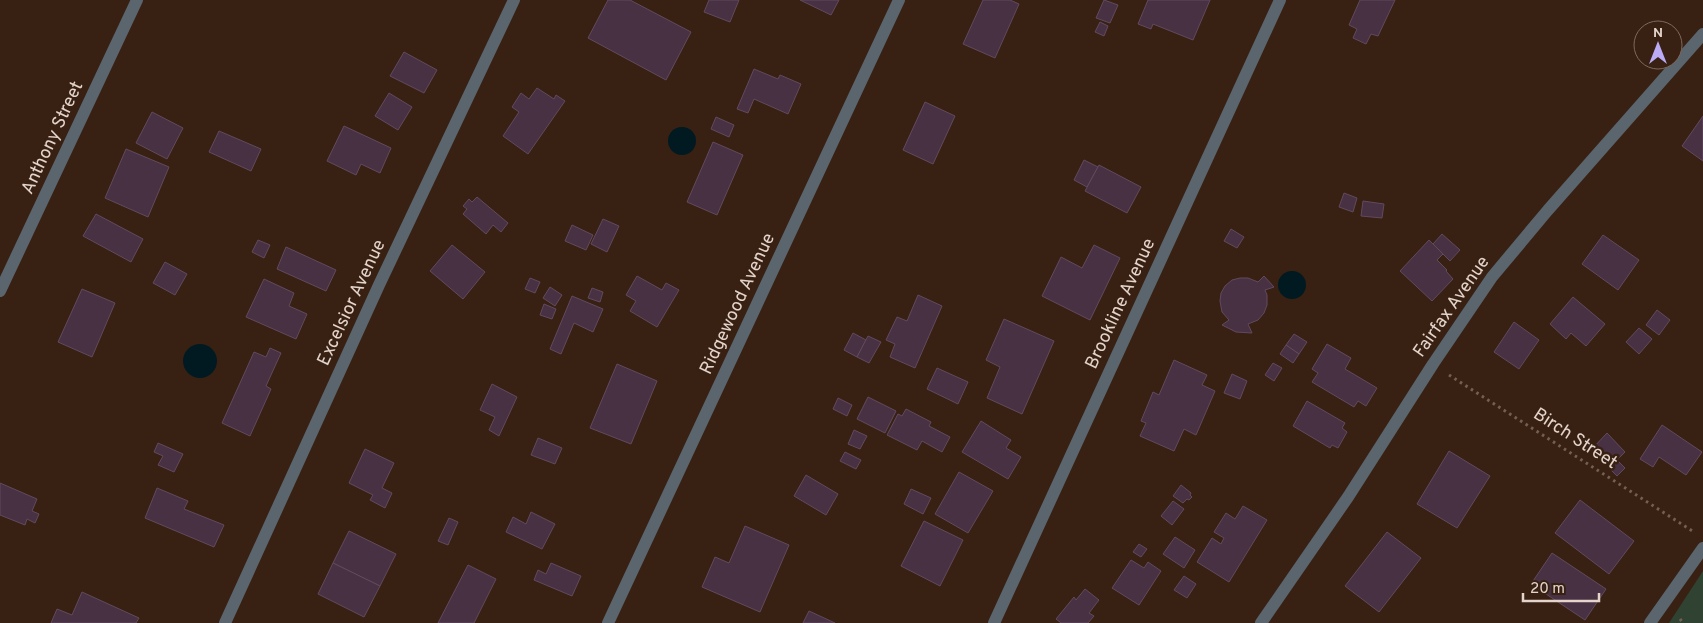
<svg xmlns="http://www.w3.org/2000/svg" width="1703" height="623" viewBox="0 0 1703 623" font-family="Overpass,sans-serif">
	<rect width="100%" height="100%" fill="#382113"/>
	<path fill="#304231" d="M1703,571V623H1669Z"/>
	<g fill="#011a21">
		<circle cx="682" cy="141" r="14"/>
		<circle cx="1292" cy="285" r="14"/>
		<circle cx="200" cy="361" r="17"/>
	</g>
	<g fill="#473143" stroke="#624a5e">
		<path d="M608,0H630L691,32L666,80L588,38Z"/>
		<path d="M709,0H739L730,22L704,12Z"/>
		<path d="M800,0H839L831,15Z"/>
		<path d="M983,0H1010L1019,4L995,58L963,44Z"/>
		<path d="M1104,0L1118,5L1110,23L1096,18Z"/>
		<path d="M1148,0H1210L1193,40L1153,24L1151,29L1138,24Z"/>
		<path d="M1360,0H1395L1378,36L1371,34L1366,44L1353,38L1357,29L1349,25Z"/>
		<path d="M1100,22L1108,26L1104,36L1095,32Z"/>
		<path d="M404,52L437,70L424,93L390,76Z"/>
		<path d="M754,69L778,79L780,75L801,84L788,114L754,99L748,113L737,109Z"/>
		<path d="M537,88L554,99L556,95L565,101L528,154L503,136L519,112L512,107L521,93L529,99Z"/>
		<path d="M389,93L412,107L398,130L375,116Z"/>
		<path d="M925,102L955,116L933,164L903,150Z"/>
		<path d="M152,112L183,128L167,159L136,143Z"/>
		<path d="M1703,116V161L1682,146Z"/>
		<path d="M716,117L734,125L729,137L711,129Z"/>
		<path d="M344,126L391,148L380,173L361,164L356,175L327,161Z"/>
		<path d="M219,131L261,149L251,171L209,152Z"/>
		<path d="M713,142L743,155L717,215L687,202Z"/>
		<path d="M126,149L169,167L148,217L105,198Z"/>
		<path d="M1084,160L1098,167L1087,187L1074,180Z"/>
		<path d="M1099,165L1141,187L1127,213L1085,191Z"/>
		<path d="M1344,193L1357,198L1353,212L1339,207Z"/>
		<path d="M477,197L508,223L501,232L493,225L486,234L463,214L467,209L463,206L469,199L472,202Z"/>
		<path d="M1363,201L1384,204L1382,218L1361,216Z"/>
		<path d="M96,214L143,239L131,262L83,236Z"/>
		<path d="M603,219L619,226L607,252L591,244Z"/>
		<path d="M572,225L593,235L586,250L565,241Z"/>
		<path d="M1231,229L1244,237L1237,248L1224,241Z"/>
		<path d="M1442,234L1460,250L1450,261L1433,244Z"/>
		<path d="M1603,235L1639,260L1618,290L1582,264Z"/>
		<path d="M258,240L270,245L264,258L252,252Z"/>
		<path d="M1429,240L1443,254L1437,260L1447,270L1446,271L1453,279L1432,301L1400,271Z"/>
		<path d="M452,245L485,272L463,299L430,271Z"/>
		<path d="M1094,245L1120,258L1090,320L1042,296L1061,257L1082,268Z"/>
		<path d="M286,247L336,270L326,291L277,269Z"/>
		<path d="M165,262L187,274L175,295L153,283Z"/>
		<path d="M637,276L662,290L666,283L679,290L657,327L630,311L636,301L626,295Z"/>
		<path d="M1264,276L1274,287L1265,290L1267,295V305L1264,313L1258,320L1248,324L1252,333L1236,332L1222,325L1229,320L1222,312L1220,301L1221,293L1225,286L1232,280L1240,278H1248L1258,282Z"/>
		<path d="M530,278L540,282L535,293L525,289Z"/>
		<path d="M264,279L294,293L289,306L307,314L296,339L246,317Z"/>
		<path d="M550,287L562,295L555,306L543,298Z"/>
		<path d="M592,288L603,292L600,302L588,298Z"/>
		<path d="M82,289L115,303L92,357L58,342Z"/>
		<path d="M918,295L942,306L915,368L890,357L895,344L886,340L897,317L907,321Z"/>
		<path d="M572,296L603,309L593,332L574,323L561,354L550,349Z"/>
		<path d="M1573,297L1605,324L1586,346L1571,333L1566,339L1550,324Z"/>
		<path d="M544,304L556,309L552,319L540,315Z"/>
		<path d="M1657,310L1670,320L1659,335L1646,325Z"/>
		<path d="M1004,319L1054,341L1022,414L987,398L1000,367L986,360Z"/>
		<path d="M1514,322L1539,340L1519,369L1494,352Z"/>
		<path d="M1639,328L1652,339L1639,354L1626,342Z"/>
		<path d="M853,333L866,340L857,357L844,350Z"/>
		<path d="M1294,334L1307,342L1299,354L1286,345Z"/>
		<path d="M868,336L881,342L869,363L857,357Z"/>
		<path d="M1327,344L1351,358L1345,369L1377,388L1366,406L1358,401L1354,407L1312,382L1318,373L1312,369Z"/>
		<path d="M1286,345L1299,354L1293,363L1280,354Z"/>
		<path d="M270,348L281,353L266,386L271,389L250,436L222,423L254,352L266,357Z"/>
		<path d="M1174,360L1207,375L1202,385L1215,391L1196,435L1184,429L1174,451L1140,436L1146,423L1141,421L1153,392L1159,395Z"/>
		<path d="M1273,363L1282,368L1274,381L1265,375Z"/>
		<path d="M617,364L657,381L631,444L590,428Z"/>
		<path d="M937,368L968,382L958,404L927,389Z"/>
		<path d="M1232,374L1247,381L1240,399L1224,393Z"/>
		<path d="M492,384L517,397L499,436L489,430L495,417L480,410Z"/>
		<path d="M868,397L896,411L885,433L857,419Z"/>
		<path d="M838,398L852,405L847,416L833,409Z"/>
		<path d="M1307,401L1345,423L1342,428L1347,432L1338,448L1332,445L1330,448L1293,426Z"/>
		<path d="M906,409L931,422L929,426L950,437L942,452L922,441L917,450L887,435L898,414L902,416Z"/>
		<path d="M981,421L1011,440L1006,448L1021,457L1008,479L962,452Z"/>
		<path d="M1662,425L1702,452L1686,475L1659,457L1653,467L1640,459Z"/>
		<path d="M854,430L867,436L860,449L848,444Z"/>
		<path d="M1607,433L1625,452L1617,460L1625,468L1617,476L1591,450Z"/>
		<path d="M538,438L562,448L555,464L531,455Z"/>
		<path d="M158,443L183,454L174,472L158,465L163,456L154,452Z"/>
		<path d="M365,449L394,463L382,488L392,493L385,508L370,500L373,495L349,483Z"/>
		<path d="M1449,451L1490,476L1457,528L1417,504Z"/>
		<path d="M845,452L861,460L856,469L840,461Z"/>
		<path d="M959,472L993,491L968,533L935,514Z"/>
		<path d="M806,475L838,494L826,515L794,496Z"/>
		<path d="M0,483L37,499L32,511L39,514L35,523L27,519L25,525L0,515Z"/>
		<path d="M1181,485L1191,493L1190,495L1192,497L1189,500L1187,499L1183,503L1173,496Z"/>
		<path d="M157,488L188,501L184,509L224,525L214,547L145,518Z"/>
		<path d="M911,489L931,498L923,514L904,504Z"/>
		<path d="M1580,500L1634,541L1609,574L1555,533Z"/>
		<path d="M1173,501L1184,509L1172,525L1161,516Z"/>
		<path d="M1243,506L1267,520L1229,582L1197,562L1212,538L1221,544L1224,538L1214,532L1226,513L1235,519Z"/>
		<path d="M531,512L555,524L542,549L506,532L513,517L526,524Z"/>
		<path d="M449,518L458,522L448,545L438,541Z"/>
		<path d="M924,521L963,540L940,586L901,566Z"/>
		<path d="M745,526L789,545L760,612L702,587L715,557L729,563Z"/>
		<path d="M349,531L396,554L380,586L333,563Z"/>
		<path d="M1387,532L1421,558L1379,612L1345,586Z"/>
		<path d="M1175,537L1195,550L1184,568L1163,554Z"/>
		<path d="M1139,544L1147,549L1141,557L1133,552Z"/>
		<path d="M1552,553L1606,589L1585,620L1531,584Z"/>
		<path d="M1131,560L1144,568L1148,562L1161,571L1139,605L1112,588Z"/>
		<path d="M333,563L380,586L364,617L318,594Z"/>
		<path d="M551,563L581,576L572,596L534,580L538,570L546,574Z"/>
		<path d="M468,565L496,579L474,623H438Z"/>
		<path d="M1184,576L1196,584L1187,598L1174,590Z"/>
		<path d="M1085,589L1099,600L1089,613L1094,616L1088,623H1061L1056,619L1074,597L1076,600Z"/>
		<path d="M82,592L139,618L136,623H51L57,609L72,615Z"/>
		<path d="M809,611L835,623H803Z"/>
	</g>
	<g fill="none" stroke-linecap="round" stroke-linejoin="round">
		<g stroke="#745f53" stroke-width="3" stroke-dasharray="2.5 4" stroke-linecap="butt">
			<path d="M1449,375L1694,532"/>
			<path d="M1680,619L1683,623"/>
		</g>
		<g stroke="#5a656e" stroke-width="12">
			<path d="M0,291L137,0"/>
			<path d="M225,623L379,285L514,0"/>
			<path d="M608,623L899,0"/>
			<path d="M994,623L1280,0"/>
			<path d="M1261,623L1348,497L1433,364L1492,277L1548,210L1703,34"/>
			<path d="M1650,623L1703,548"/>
		</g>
	</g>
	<g text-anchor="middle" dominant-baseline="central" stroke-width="5" stroke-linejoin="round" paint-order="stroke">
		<g font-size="18" fill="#e4d4cb" stroke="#382113">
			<text transform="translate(53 138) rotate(-65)">Anthony Street</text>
			<text transform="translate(352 303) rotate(-65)">Excelsior Avenue</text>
			<text transform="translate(738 304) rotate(-65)">Ridgewood Avenue</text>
			<text transform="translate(1121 304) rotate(-65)">Brookline Avenue</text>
			<text transform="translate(1452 307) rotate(-55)">Fairfax Avenue</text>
			<text transform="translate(1575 439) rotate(33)">Birch Street</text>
		</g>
	</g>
	<g transform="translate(1658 45)"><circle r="24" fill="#382113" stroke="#7d695d"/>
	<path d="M0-4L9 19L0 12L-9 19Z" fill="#bbaaf6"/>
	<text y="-8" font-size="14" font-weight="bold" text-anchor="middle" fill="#e4d4cb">N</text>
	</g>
	<path d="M1523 593v8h76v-8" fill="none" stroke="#e4d4cb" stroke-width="2.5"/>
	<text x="1530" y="593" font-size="15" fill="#e4d4cb" stroke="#382113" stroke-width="4" paint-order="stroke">20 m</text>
</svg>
